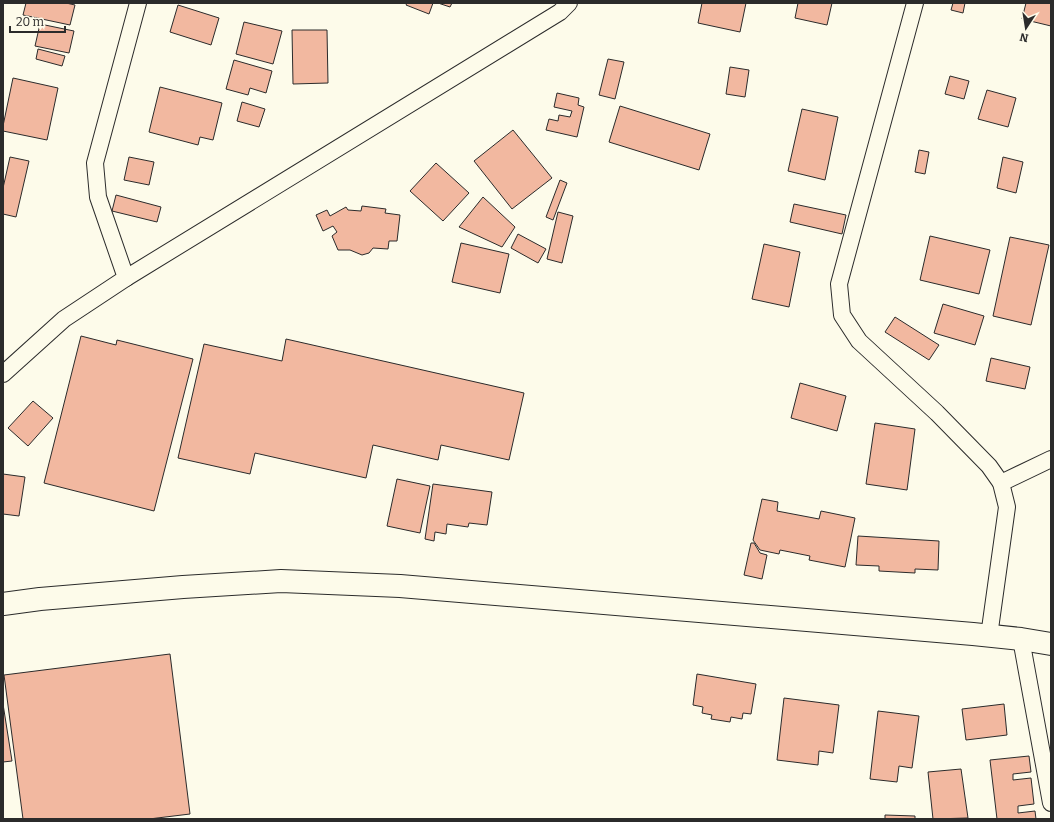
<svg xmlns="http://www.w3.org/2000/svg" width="1054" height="822" viewBox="0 0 1054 822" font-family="Bitter,serif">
	<rect width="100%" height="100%" fill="#fdfbea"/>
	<g fill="#f2b8a0" stroke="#2b2b2b">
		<path d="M26,3H66L75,5L70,25L23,15Z"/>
		<path d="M407,3H433L429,14L406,5Z"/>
		<path d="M438,3H452L450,7Z"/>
		<path d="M702,3H746L740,32L698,23Z"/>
		<path d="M798,3H832L827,25L795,18Z"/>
		<path d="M953,3H965L963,13L951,10Z"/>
		<path d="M1026,3H1051V26L1022,19Z"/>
		<path d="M178,5L219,18L211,45L170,32Z"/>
		<path d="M244,22L282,31L273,64L236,54Z"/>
		<path d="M40,24L74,31L69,53L35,46Z"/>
		<path d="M292,30H327L328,83L293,84Z"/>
		<path d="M38,49L65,56L62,66L36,59Z"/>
		<path d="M608,59L624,62L615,99L599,95Z"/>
		<path d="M234,60L272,71L266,93L250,88L248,95L226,89Z"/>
		<path d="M730,67L749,70L745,97L726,94Z"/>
		<path d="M950,76L969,81L964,99L945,94Z"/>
		<path d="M13,78L58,88L47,140L3,131V126Z"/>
		<path d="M160,87L222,103L213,140L200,137L198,145L149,132Z"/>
		<path d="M987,90L1016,98L1008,127L978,119Z"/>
		<path d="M557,93L579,98L578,105L584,107L577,137L546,130L549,119L558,121L559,115L570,117L572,111L554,107Z"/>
		<path d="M242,102L265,109L259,127L237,121Z"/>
		<path d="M620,106L710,134L699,170L609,142Z"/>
		<path d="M802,109L838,117L825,180L788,171Z"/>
		<path d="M513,130L552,178L512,209L474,161Z"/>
		<path d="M919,150L929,152L925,174L915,172Z"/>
		<path d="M10,157L29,161L16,217L3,214V188Z"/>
		<path d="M129,157L154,162L149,185L124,180Z"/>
		<path d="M1003,157L1023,162L1016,193L997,188Z"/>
		<path d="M436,163L469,193L443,221L410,191Z"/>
		<path d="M560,180L567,183L553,220L546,217Z"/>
		<path d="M116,195L161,207L157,222L112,211Z"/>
		<path d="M483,197L515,227L502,247L459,227Z"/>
		<path d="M794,204L846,215L842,234L790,222Z"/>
		<path d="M362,206L386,209L385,213L400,215L397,241H389L388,249L373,248L369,253L362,255L350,250H338L332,236L337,232L333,226L323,231L316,215L327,210L330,216L346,207L348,210L361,211Z"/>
		<path d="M558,212L573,216L562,263L547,259Z"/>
		<path d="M518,234L546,249L538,263L511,248Z"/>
		<path d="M930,236L990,250L979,294L920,280Z"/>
		<path d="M1010,237L1049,245L1031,325L993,316Z"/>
		<path d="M461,243L509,254L500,293L452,282Z"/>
		<path d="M764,244L800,252L789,307L752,299Z"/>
		<path d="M943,304L984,316L975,345L934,333Z"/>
		<path d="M895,317L939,345L929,360L885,332Z"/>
		<path d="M81,336L116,345L117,340L193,359L154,511L44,483Z"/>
		<path d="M286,339L524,393L509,460L441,445L438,460L373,445L366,478L255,453L250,474L178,458L204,344L282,361Z"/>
		<path d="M991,358L1030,367L1025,389L986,381Z"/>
		<path d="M800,383L846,396L837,431L791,418Z"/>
		<path d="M33,401L53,418L28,446L8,428Z"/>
		<path d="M875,423L915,429L907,490L866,484Z"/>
		<path d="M3,474L25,477L19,516L3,514Z"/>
		<path d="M397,479L430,486L420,533L387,526Z"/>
		<path d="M433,484L492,492L487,525L469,523L468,527L447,524L446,534L435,532L434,541L425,539Z"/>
		<path d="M762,499L778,502L777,511L819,519L821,511L855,518L845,567L809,560L810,556L780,550L779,554L760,550L753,540Z"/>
		<path d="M858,536L939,541L938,570L915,569V573L879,571V566L856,565Z"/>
		<path d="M751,543H754L760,553L767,555L762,579L744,575Z"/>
		<path d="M170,654L190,814L149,819H23L4,675Z"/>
		<path d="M697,674L756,684L751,714L743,713L742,719L731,717L730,722L711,719L712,715L702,713L703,707L693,705Z"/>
		<path d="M784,698L839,705L833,753L819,751L818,765L777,760Z"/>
		<path d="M3,704L12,761L3,762Z"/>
		<path d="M1004,704L1007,735L966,740L962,709Z"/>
		<path d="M878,711L919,716L912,768L899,766L897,782L870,779Z"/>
		<path d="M1029,756L1031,772L1013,774V780L1031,778L1034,804L1018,806V813L1035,811L1036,819H997L990,760Z"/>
		<path d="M961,769L968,818L933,819L928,772Z"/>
		<path d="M885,815L915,816V819H885Z"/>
	</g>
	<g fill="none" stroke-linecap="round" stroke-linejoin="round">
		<g stroke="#2b2b2b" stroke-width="18">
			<g id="street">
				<path d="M915,3L839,284L842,315L859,341L937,413L989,466L1001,483L1007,507L989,636"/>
				<path d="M126,278L560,12L569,3"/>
				<path d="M3,374L64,319L126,278L98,197L95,163L138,3"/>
				<path d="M1001,483L1051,459"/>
				<path d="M1021,639L1051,803"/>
			</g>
		</g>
		<g stroke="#2b2b2b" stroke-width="24">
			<path id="secondary" d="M3,604L40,599L183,587L281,581L400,586L973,634L1021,639L1051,644"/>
		</g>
		<use href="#street" stroke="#fdfbea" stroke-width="16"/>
		<use href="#secondary" stroke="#fdfbea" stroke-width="22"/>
	</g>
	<rect width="1054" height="822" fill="none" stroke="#2b2b2b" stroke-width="8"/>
	<g transform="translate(1026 28) rotate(192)" stroke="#fdfbea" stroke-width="3" paint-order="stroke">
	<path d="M0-3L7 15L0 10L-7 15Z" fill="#2b2b2b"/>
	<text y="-6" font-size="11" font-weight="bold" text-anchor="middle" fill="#2b2b2b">N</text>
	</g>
	<path d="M10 26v6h55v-6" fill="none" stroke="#2b2b2b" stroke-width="2"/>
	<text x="16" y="26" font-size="12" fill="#2b2b2b" stroke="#fdfbea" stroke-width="3" paint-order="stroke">20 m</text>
</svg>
